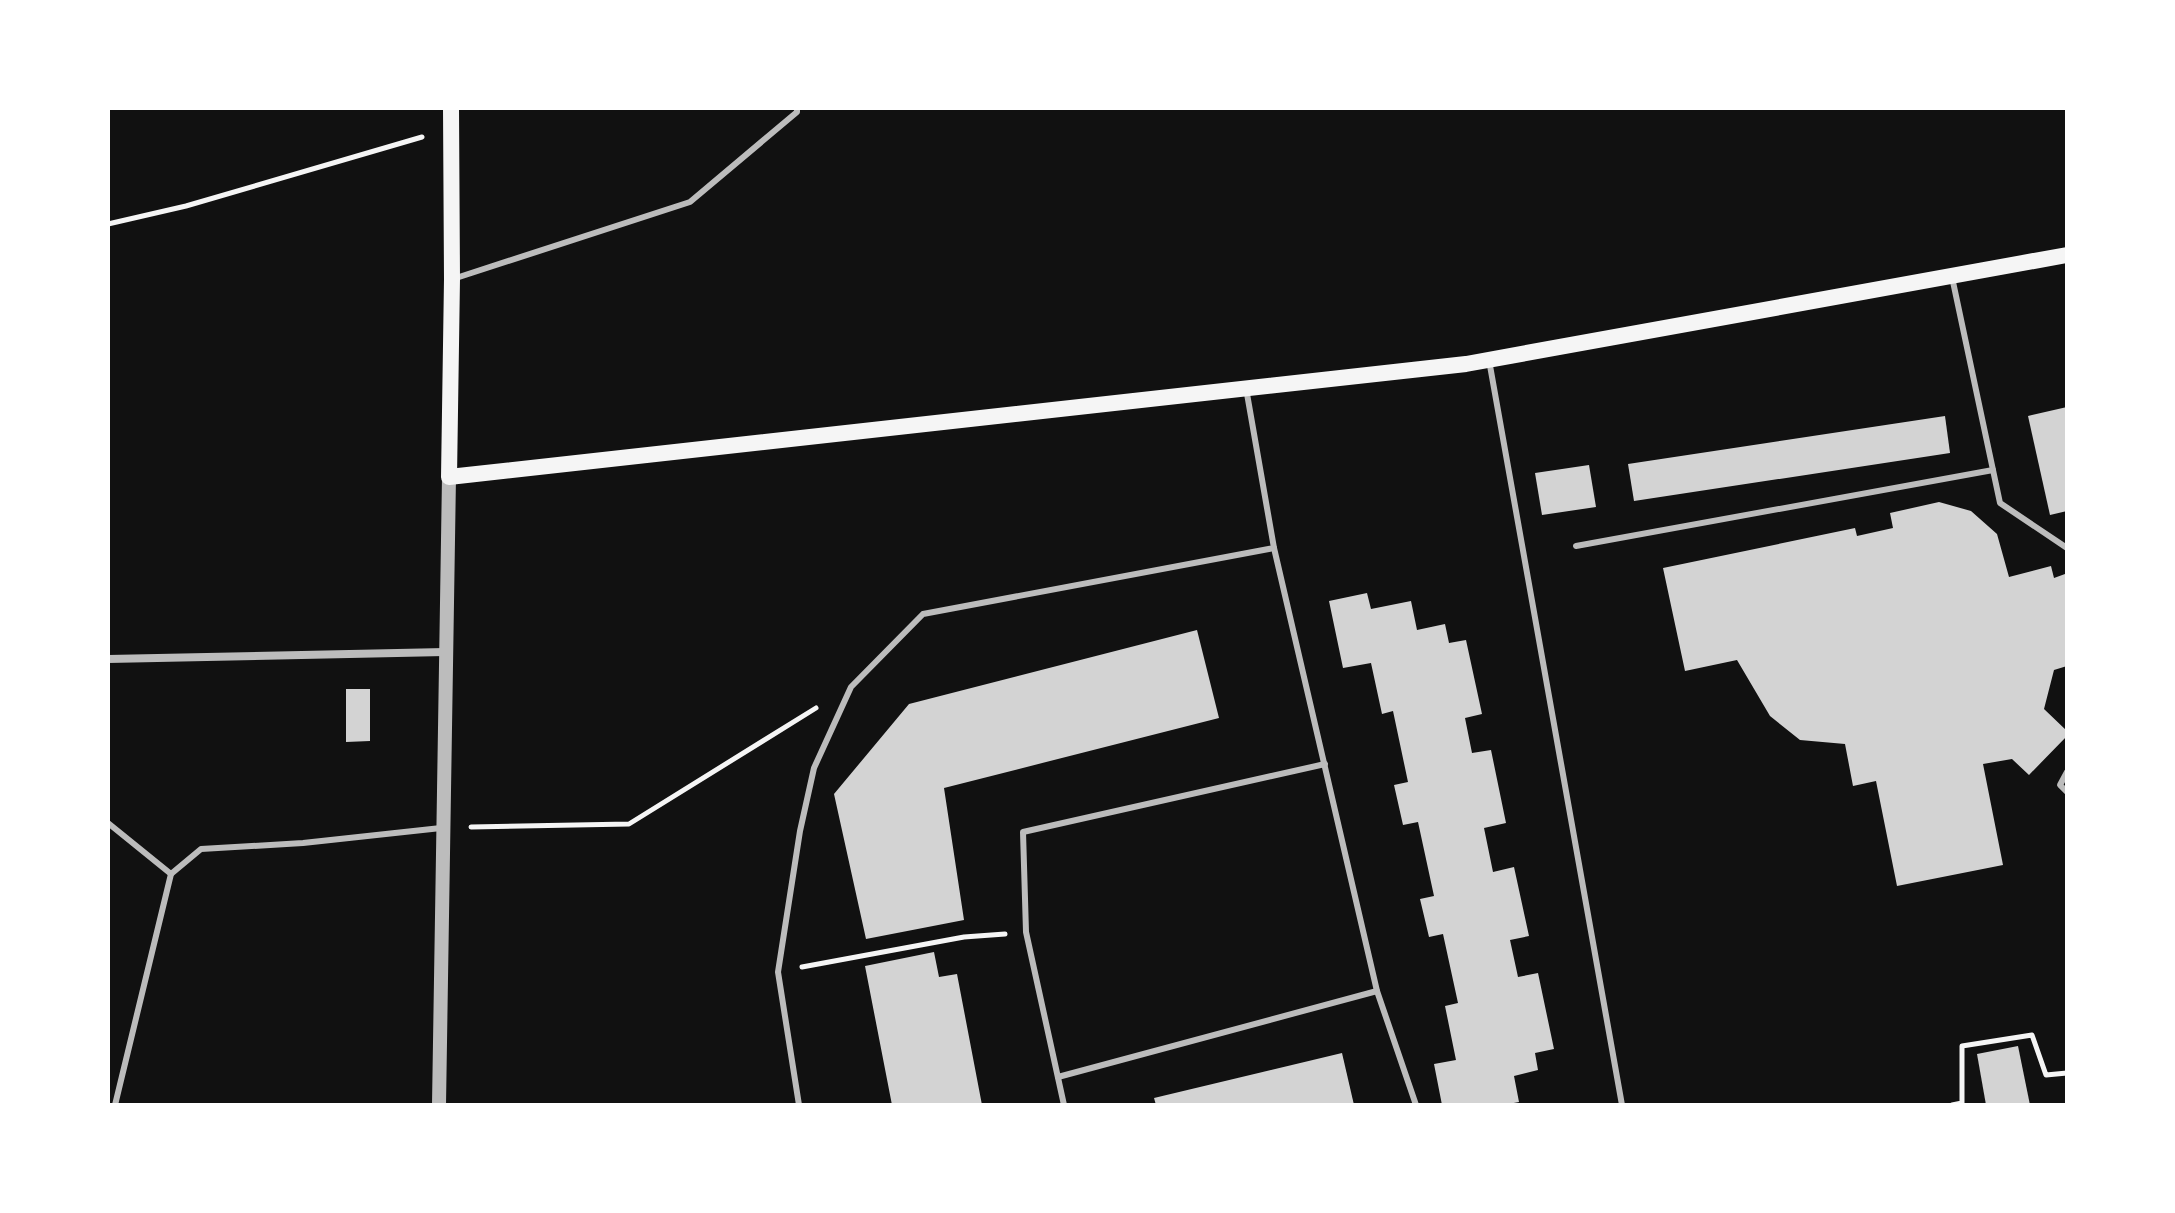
<svg xmlns="http://www.w3.org/2000/svg" width="2175" height="1213" viewBox="0 0 2175 1213" font-family="Roboto,sans-serif">
	<rect width="100%" height="100%" fill="#111"/>
	<g fill="#d3d3d3">
		<path d="M2067,407V511L2050,515L2028,416Z"/>
		<path d="M1945,416L1950,453L1634,501L1628,464Z"/>
		<path d="M1589,465L1596,507L1542,515L1535,473Z"/>
		<path d="M1939,502L1971,511L1997,534L2009,577L2051,566L2054,578L2065,574L2067,666L2054,670L2044,709L2067,731V736L2029,775L2012,759L1983,764L2003,865L1897,886L1876,781L1853,786L1845,744L1800,740L1770,716L1737,660L1685,671L1663,568L1855,528L1857,536L1893,528L1890,513Z"/>
		<path d="M1367,593L1371,609L1411,601L1417,630L1445,624L1449,643L1466,640L1482,714L1465,718L1472,753L1491,750L1506,823L1484,828L1493,872L1514,867L1529,936L1510,940L1518,977L1538,973L1554,1049L1535,1053L1538,1070L1514,1076L1519,1102L1503,1105H1442L1434,1064L1456,1060L1445,1006L1458,1003L1443,934L1429,937L1420,899L1434,896L1418,822L1403,825L1394,785L1408,782L1393,711L1382,714L1371,663L1343,668L1329,601Z"/>
		<path d="M1197,630L1219,718L944,788L964,920L866,939L834,794L909,704Z"/>
		<path d="M346,689H370V741L346,742Z"/>
		<path d="M934,952L939,977L957,974L982,1105H892L865,966Z"/>
		<path d="M2018,1046L2030,1105H1986L1977,1054Z"/>
		<path d="M1342,1053L1354,1105H1156L1154,1098Z"/>
	</g>
	<g fill="none" stroke-linecap="round" stroke-linejoin="round">
		<g stroke="#f5f5f5" stroke-width="5">
			<path d="M108,224L186,206L422,137"/>
			<path d="M471,827L629,824L816,708"/>
			<path d="M802,967L964,937L1005,934"/>
			<path d="M1952,1105L1962,1103V1046L2032,1035L2046,1075L2067,1073"/>
		</g>
		<g stroke="#bcbcbc" stroke-width="6">
			<path d="M1952,277L2000,503L2067,548"/>
			<path d="M456,278L690,202L797,112V108"/>
			<path d="M1489,360L1622,1105"/>
			<path d="M1576,546L1993,470"/>
			<path d="M1274,548L1377,991L1416,1105"/>
			<path d="M2067,772L2060,785L2067,792"/>
			<path d="M108,823L171,874L201,849L303,843L441,828"/>
			<path d="M1058,1077L1377,991"/>
			<path d="M115,1105L171,874"/>
			<path d="M799,1105L778,972L800,831L814,768L851,687L923,614L1274,548L1246,388"/>
			<path d="M1064,1105L1026,932L1023,832L1325,764"/>
		</g>
		<path stroke="#bcbcbc" stroke-width="8" d="M108,659L445,652"/>
		<path stroke="#bcbcbc" stroke-width="14" d="M439,1105C444,896 444,686 449,477"/>
		<path stroke="#f5f5f5" stroke-width="16" d="M451,108L452,279L449,477L1466,364L2067,255"/>
	</g>
	<rect width="2175" height="1213" fill="none" stroke="#ffffff" stroke-width="220"/>
</svg>
